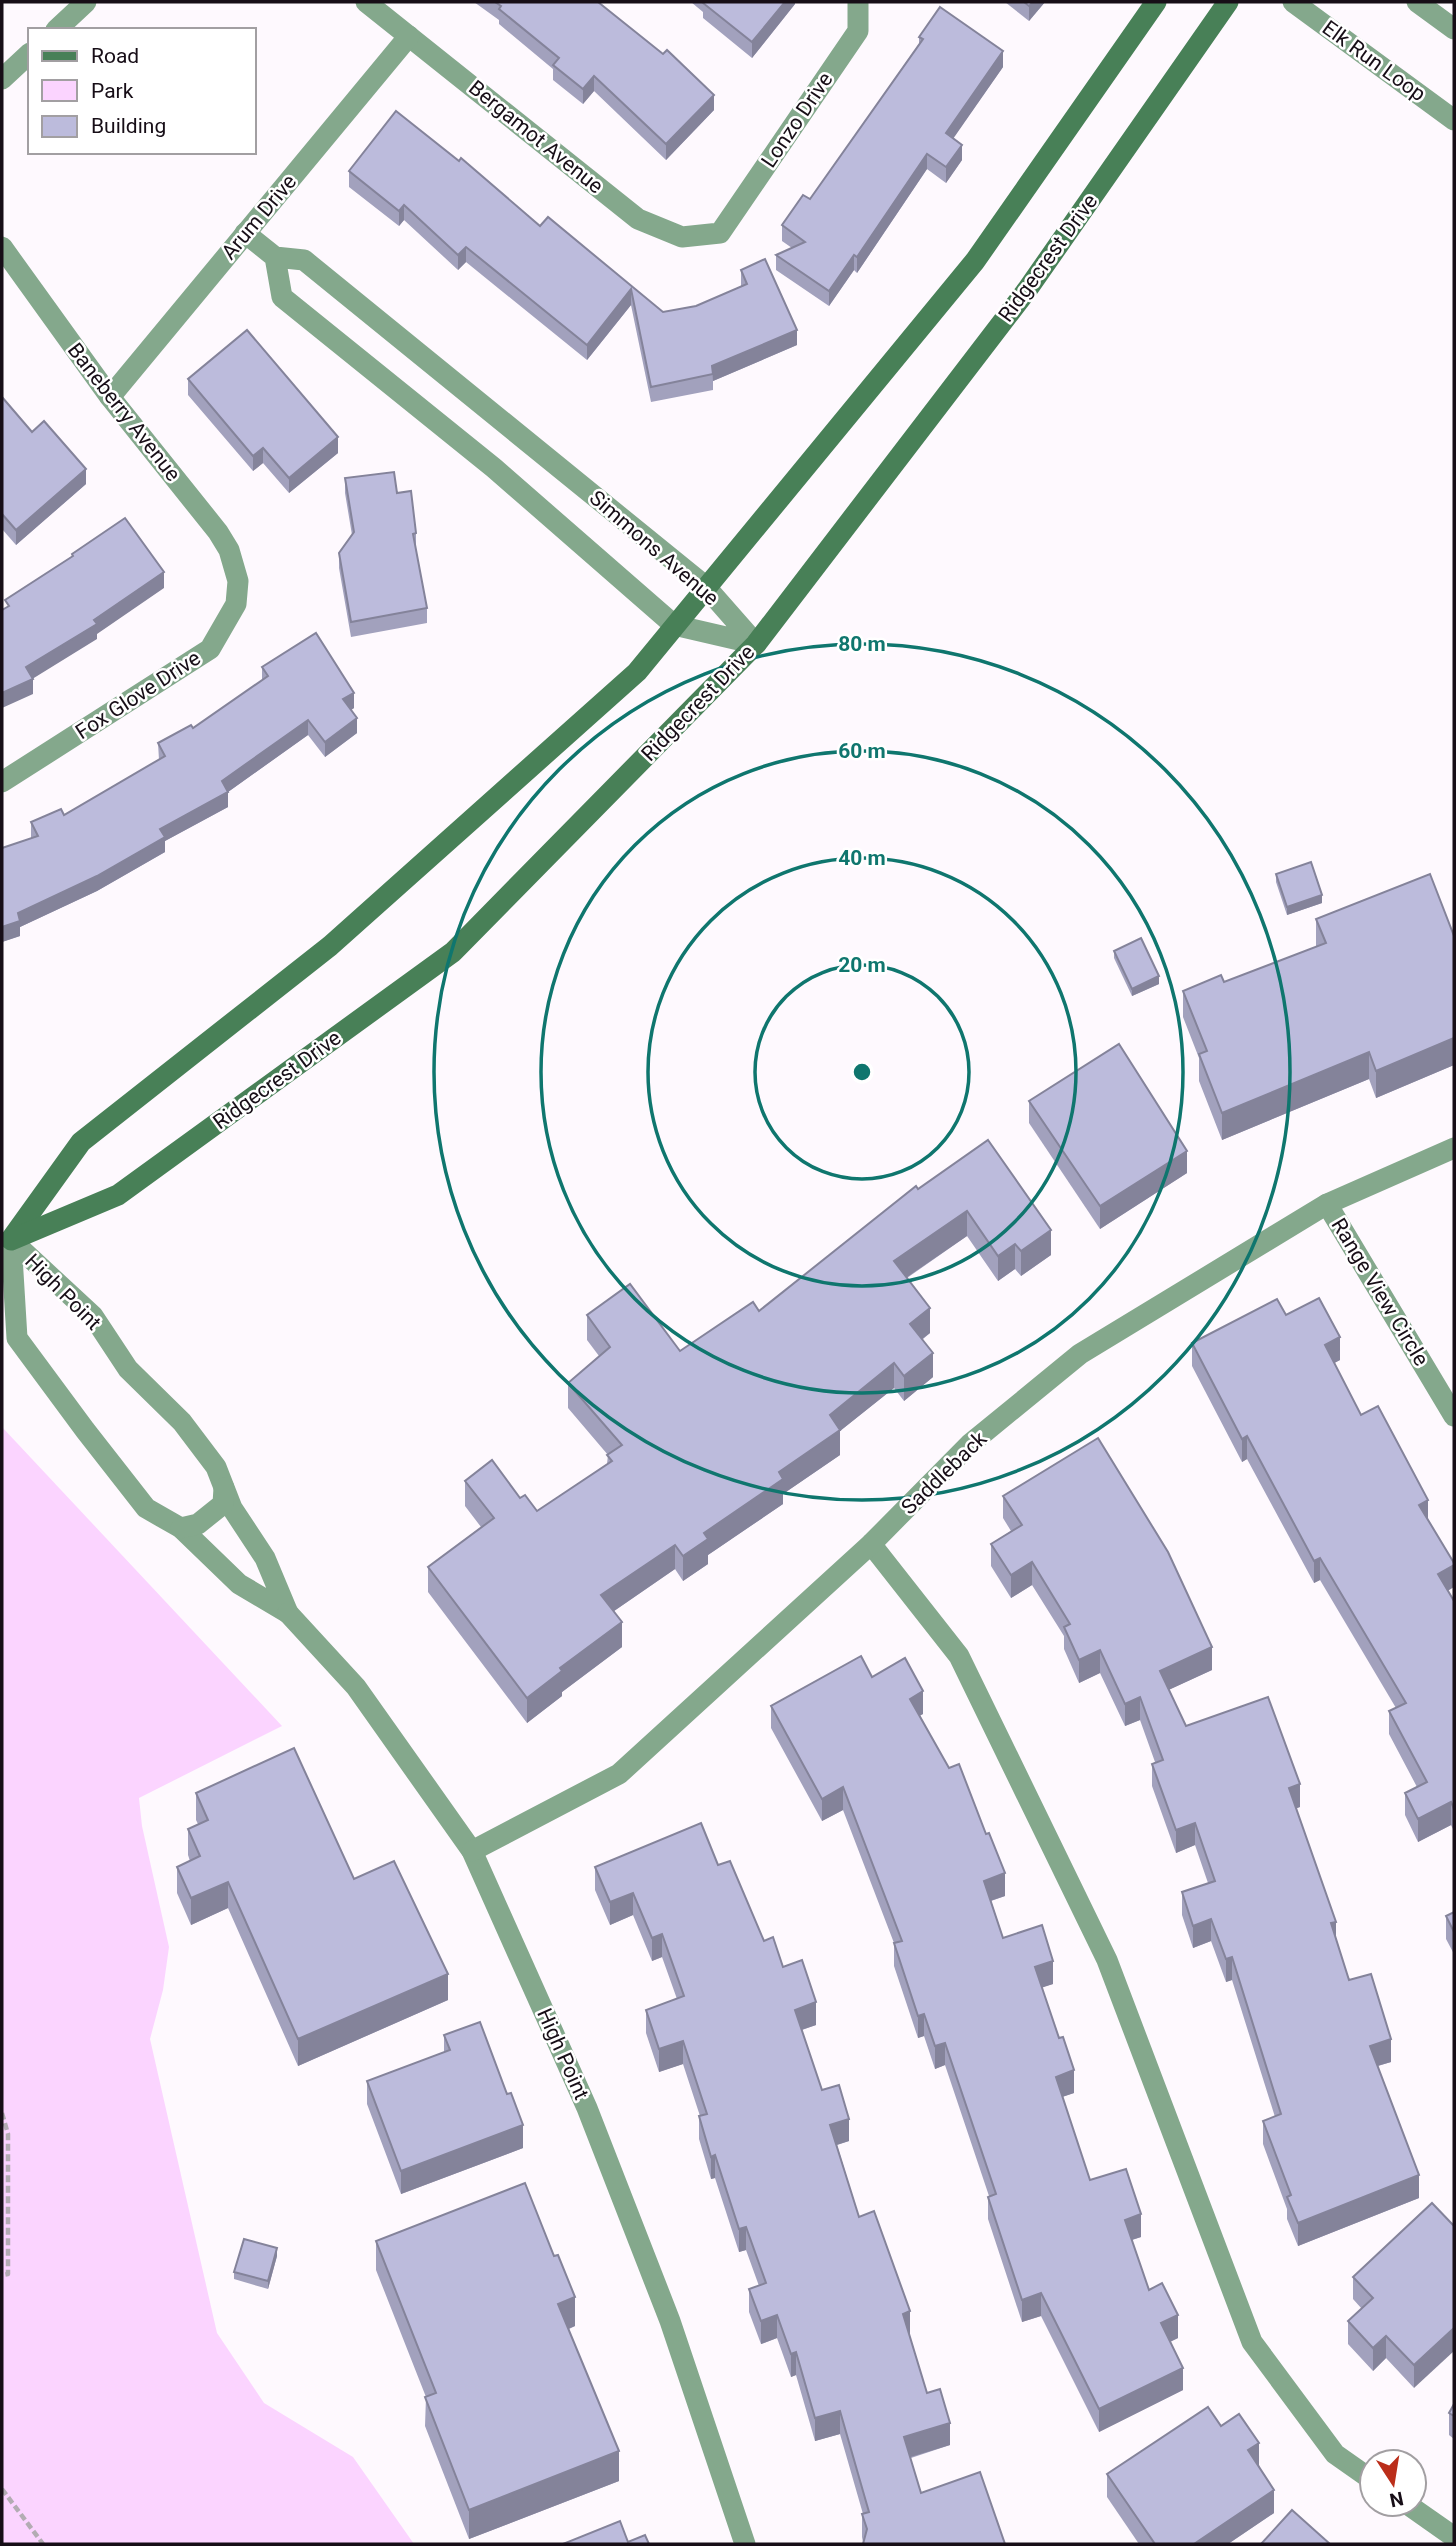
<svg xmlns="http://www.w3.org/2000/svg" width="1456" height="2546" viewBox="0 0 1456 2546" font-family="Roboto,sans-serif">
	<rect width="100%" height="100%" fill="#fef9fe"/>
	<path fill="#fbd4ff" d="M2,1427L282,1726L139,1798L142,1826L169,1947L163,1990L150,2039L217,2333L264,2403L353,2457L414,2544H2Z"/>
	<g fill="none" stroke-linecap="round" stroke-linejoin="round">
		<g stroke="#b3acb3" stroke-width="4.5" stroke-dasharray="7 3.5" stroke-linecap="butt">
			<path d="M2,2113L8,2134V2274L2,2275"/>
			<path d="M2,2489L43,2544"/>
		</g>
		<g stroke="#84a88c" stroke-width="21">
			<path d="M366,2L638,219L682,237L720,233L858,31V2"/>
			<path d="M1293,2L1454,120"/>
			<path d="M1417,2L1454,29"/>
			<path d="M56,30L86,2"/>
			<path d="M2,79L30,53"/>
			<path d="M245,233L275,257L304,260L705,586L756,644L674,625L494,468L282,297L275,257"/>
			<path d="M2,247L110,397L218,532L229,550L238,581L236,604L210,649L2,782"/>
			<path d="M110,397L409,36"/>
			<path d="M1327,1204L1454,1416"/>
			<path d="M11,1240L93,1316L128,1369L182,1422L216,1467L232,1508L265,1558L288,1613L239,1584L181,1528L146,1508L85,1430L17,1338Z"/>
			<path d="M181,1528L198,1524L223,1504L224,1488"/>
			<path d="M871,1544L959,1656L1107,1960L1252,2342L1335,2454L1372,2480"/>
			<path d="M288,1613L356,1687L472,1851L587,2108L670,2321L745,2544"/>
			<path d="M472,1851L619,1774L871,1544L970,1444L1080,1354L1327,1204L1454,1148"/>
			<path d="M1407,2504L1454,2537"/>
		</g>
		<g stroke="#488057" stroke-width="21">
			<path d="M12,1238L81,1142L330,946L637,672L975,261L1156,2"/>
			<path d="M11,1240L118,1195L453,952L756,644L1027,290L1228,2"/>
		</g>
	</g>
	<g fill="#a2a1bd">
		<path d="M474,2H598L714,110L666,160L594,91L583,104L553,80V69L499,24V20Z"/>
		<path d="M691,2H795V4L752,58L703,18V12Z"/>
		<path d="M1005,2H1045L1029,21Z"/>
		<path d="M919,37L1003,67L953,138L962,160L946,183L927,169L857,273L854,270L829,306L776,270V255L792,248L782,241V225L810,199L919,44Z"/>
		<path d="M349,171L540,226L663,312L696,306L741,287V270L797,345L713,381V390L651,402L631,305L587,360L466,262L458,270L404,220L399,226L349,187Z"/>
		<path d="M188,379L338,453L289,493L263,463L253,471L188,395Z"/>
		<path d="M2,397L32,432L86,484L16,545L2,529Z"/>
		<path d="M345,478L397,493L416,533V549L427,608V623L351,637L339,568V553L352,535L345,493Z"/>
		<path d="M262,667L354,708L351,710L357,733L325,757L308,735L228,792V807L165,841V852L97,891L20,927V936L2,942V848L31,838V822L64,815L159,760L158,743L193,728L262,680Z"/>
		<path d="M1276,874L1322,903L1287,915L1276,882Z"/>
		<path d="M1316,919L1454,936V1065L1376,1098L1369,1079L1222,1140L1199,1081V1058L1183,1017V991L1224,982L1316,947Z"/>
		<path d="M1114,951L1159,984L1132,996L1114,958Z"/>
		<path d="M1029,1101L1187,1173L1100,1229L1029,1123Z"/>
		<path d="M988,1140L1051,1255L1021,1276L1015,1269L998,1281L967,1236L907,1278L930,1333L923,1339L933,1377L904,1401L894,1388L840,1431V1455L783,1494V1504L708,1555V1564L683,1581L675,1569L614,1611L622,1647L562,1692V1696L527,1723L428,1592V1567L481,1527L465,1506V1481L520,1498L537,1511L607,1464L608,1455L568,1408V1383L599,1356L587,1340V1315L680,1351L759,1311L918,1189Z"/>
		<path d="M1286,1315L1340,1360L1334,1363L1361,1415L1428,1520L1448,1591L1454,1601V1831L1451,1825L1418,1842L1405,1815V1793L1417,1787L1389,1734V1711L1396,1708L1320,1580L1314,1583L1247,1459L1242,1462L1192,1366V1343Z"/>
		<path d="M1003,1496L1212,1670L1168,1690L1186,1726L1300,1807L1296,1808L1349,1980L1391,2062L1378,2066L1419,2198L1298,2246L1287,2219V2209L1263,2144V2121L1275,2117L1232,1980L1226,1982L1211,1941L1193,1948L1182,1915V1892L1208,1883L1195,1845L1176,1853L1152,1786V1764L1155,1762L1140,1720L1125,1726L1100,1673L1079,1683L1064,1649V1636L1032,1585L1011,1598L991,1566V1544L1011,1531L1003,1518Z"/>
		<path d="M872,1677L923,1714L920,1715L1005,1896L991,1901L1003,1938L1053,1984L1042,1987L1074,2093L1062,2097L1090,2180L1141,2237L1132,2240L1149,2290L1178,2338L1170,2342L1183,2390L1099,2432L1041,2316L1022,2322L988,2219V2197L989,2196L945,2065L935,2069L924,2036L918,2038L894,1966V1943L843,1810L822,1821L771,1728V1706Z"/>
		<path d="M196,1793L354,1879L448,2000L298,2066L228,1908L191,1925L177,1893V1867L190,1861L188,1855V1829L198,1824L196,1820Z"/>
		<path d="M718,1865L764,1941L783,1967L816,2025L802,2030L822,2090L849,2141L837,2145L859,2217L910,2334H909L927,2393L950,2445L911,2458L863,2542L862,2537V2514H863L840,2434L815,2441L796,2375L791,2377L777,2338L761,2344L749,2312V2289L759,2286L746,2250L739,2252L715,2178L711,2179L699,2139V2116H700L683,2064L659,2072L646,2033V2010L677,1999L662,1957L652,1961L633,1915L610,1925L595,1890V1867Z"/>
		<path d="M1454,1912V1954L1446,1939V1916Z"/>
		<path d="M444,2035L523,2148L401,2194L367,2104V2081L444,2052Z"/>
		<path d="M1432,2203L1414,2388L1386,2358L1373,2371L1348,2344V2321L1362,2309L1353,2299V2277Z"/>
		<path d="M376,2241L575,2326L569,2329L619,2481L469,2539L425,2426L426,2397L376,2270Z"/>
		<path d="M277,2256L268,2289L234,2279V2272Z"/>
		<path d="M1454,2404V2439L1449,2435V2413Z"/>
		<path d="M1221,2426L1259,2465L1274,2513L1228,2544H1139L1107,2497V2474Z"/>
	</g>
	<g fill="#84839a">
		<path d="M785,2H795V4L752,58V42Z"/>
		<path d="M1033,2H1045L1029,21V6Z"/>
		<path d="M1003,51V67L946,149V133Z"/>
		<path d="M594,76V91L583,104V89Z"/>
		<path d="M714,95V110L666,160V144Z"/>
		<path d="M962,145V160L946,183V167Z"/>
		<path d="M927,154V169L857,273V257Z"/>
		<path d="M404,205V220L399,226V211Z"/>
		<path d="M466,247V262L458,270V255Z"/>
		<path d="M854,255V270L829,306V291Z"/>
		<path d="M631,289V305L587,360V345Z"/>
		<path d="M797,330V345L713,381L712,366Z"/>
		<path d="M338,437V453L289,493V478Z"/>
		<path d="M263,448V463L253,471V456Z"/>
		<path d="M86,469V484L16,545V530Z"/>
		<path d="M164,572V588L97,634V639L29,681L33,679V694L2,708V693L26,667Z"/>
		<path d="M354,693V708L343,715V699Z"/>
		<path d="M357,718V733L325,757V742Z"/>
		<path d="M308,720V735L228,792V807L165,841V852L97,891L20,927V936L2,942V927L18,913L160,829L222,781Z"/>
		<path d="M1322,895V903L1287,915V907Z"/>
		<path d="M1159,976V984L1132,996V989Z"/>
		<path d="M1454,1038V1065L1376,1098V1071Z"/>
		<path d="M1369,1052V1079L1222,1140V1113Z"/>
		<path d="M1187,1151V1173L1100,1229V1206Z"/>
		<path d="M967,1211V1236L894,1286V1261Z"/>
		<path d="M1051,1230V1255L1021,1276V1251Z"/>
		<path d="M1015,1244V1269L998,1281V1256Z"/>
		<path d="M930,1308V1333L910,1348V1324Z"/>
		<path d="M1340,1337V1360L1325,1368V1345Z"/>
		<path d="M933,1353V1377L904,1401V1376Z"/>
		<path d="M894,1363V1388L840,1431V1455L783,1494V1504L708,1555V1564L683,1581V1556L704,1533L779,1472L830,1415Z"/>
		<path d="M1247,1436V1459L1242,1462V1439Z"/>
		<path d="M1428,1500V1522L1419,1505Z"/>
		<path d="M675,1545V1569L601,1620V1595Z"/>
		<path d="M1320,1558V1580L1314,1583V1561Z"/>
		<path d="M1032,1562V1585L1011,1598V1575Z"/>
		<path d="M1454,1565V1587L1438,1597V1574Z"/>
		<path d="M622,1622V1647L562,1692V1696L527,1723V1698L560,1668Z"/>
		<path d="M1212,1647V1670L1160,1694V1671Z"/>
		<path d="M1100,1650V1673L1079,1683V1660Z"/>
		<path d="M923,1691V1714L910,1721V1699Z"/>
		<path d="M1140,1697V1720L1125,1726V1704Z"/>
		<path d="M1300,1784V1807L1289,1811V1788Z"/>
		<path d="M843,1787V1810L822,1821V1799Z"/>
		<path d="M1451,1802V1825L1418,1842V1819Z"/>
		<path d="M1195,1823V1845L1176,1853V1830Z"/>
		<path d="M1005,1873V1896L984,1903V1881Z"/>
		<path d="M228,1882V1908L191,1925V1898Z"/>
		<path d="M633,1893V1915L610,1925V1902Z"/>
		<path d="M1211,1919V1941L1193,1948V1926Z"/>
		<path d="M1336,1922V1944L1331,1923Z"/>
		<path d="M662,1934V1957L652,1961V1938Z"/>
		<path d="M1232,1957V1980L1226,1982V1959Z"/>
		<path d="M1053,1961V1984L1035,1990V1967Z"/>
		<path d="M448,1974V2000L298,2066V2039Z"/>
		<path d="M816,2002V2025L795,2032V2010Z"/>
		<path d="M924,2014V2036L918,2038V2016Z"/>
		<path d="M1391,2039V2062L1370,2068V2046Z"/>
		<path d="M683,2041V2064L659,2072V2049Z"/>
		<path d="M945,2043V2065L935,2069V2046Z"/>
		<path d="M1074,2070V2093L1056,2099V2077Z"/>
		<path d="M849,2119V2141L830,2147V2125Z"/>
		<path d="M523,2125V2148L401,2194V2171Z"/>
		<path d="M715,2155V2178L711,2179V2157Z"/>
		<path d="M1419,2175V2198L1298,2246V2223Z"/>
		<path d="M1141,2214V2237L1125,2242V2220Z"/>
		<path d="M746,2227V2250L739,2252V2229Z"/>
		<path d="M277,2248V2256L268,2289V2281Z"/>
		<path d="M1041,2293V2316L1022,2322V2300Z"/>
		<path d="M575,2297V2326L558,2333V2304Z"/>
		<path d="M910,2311V2334L903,2337V2314Z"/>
		<path d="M777,2315V2338L761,2344V2321Z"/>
		<path d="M1178,2315V2338L1161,2346V2323Z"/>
		<path d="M1454,2328V2351L1414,2388V2365Z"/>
		<path d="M1386,2336V2358L1373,2371V2348Z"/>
		<path d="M796,2352V2375L791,2377V2354Z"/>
		<path d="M1183,2368V2390L1099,2432V2409Z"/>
		<path d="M840,2411V2434L815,2441V2418Z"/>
		<path d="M950,2423V2445L904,2459V2437Z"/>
		<path d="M1259,2443V2465L1248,2473V2450Z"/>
		<path d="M619,2451V2481L469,2539V2510Z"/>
		<path d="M1274,2490V2513L1228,2544H1194Z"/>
	</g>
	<g fill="#bcbbdc" stroke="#84839a" stroke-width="2">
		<path d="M495,2H598L663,54L667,50L714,95L666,144L594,76L583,89L553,65L559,58L499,9L501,6Z"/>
		<path d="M704,2H785L752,42L703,3Z"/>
		<path d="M1024,2H1033L1029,6Z"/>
		<path d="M940,7L1003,51L946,133L962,145L946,167L927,154L857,257L854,255L829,291L776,255L805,242L782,225L803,195L810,199L923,39L919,37Z"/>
		<path d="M396,111L459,161L461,158L540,226L548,217L663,312L696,306L747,284L741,270L765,259L797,330L712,366L713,374L651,387L631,289L587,345L466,247L458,255L404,205L399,211L349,171Z"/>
		<path d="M247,330L338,437L289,478L263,448L253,456L188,379Z"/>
		<path d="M2,397L32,432L44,421L86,469L16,530L2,514Z"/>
		<path d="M394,472L397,493L411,491L416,533L413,534L427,608L351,622L339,553L354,532L345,478Z"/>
		<path d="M125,518L164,572L94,620L97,624L26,667L33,679L2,693V610L9,606L5,600L73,556L72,554Z"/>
		<path d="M316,633L354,693L343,699L357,718L325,742L308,720L222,781L228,792L160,829L165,837L97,876L18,913L20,921L2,927V848L38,836L31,822L61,809L64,815L165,756L158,743L191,725L193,728L268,676L262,667Z"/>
		<path d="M1311,862L1322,895L1287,907L1276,874Z"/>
		<path d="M1430,874L1454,936V1038L1376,1071L1369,1052L1222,1113L1199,1054L1207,1051L1183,991L1221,975L1224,982L1326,943L1316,919Z"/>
		<path d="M1141,938L1159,976L1132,989L1114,951Z"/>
		<path d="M1119,1044L1187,1151L1100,1206L1029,1101Z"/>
		<path d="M988,1140L1051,1230L1021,1251L1015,1244L998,1256L967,1211L894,1261L930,1308L910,1324L933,1353L904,1376L894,1363L830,1415L840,1430L779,1472L783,1479L704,1533L708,1539L683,1556L675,1545L601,1595L622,1622L560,1668L562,1671L527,1698L428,1567L494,1518L465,1481L492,1460L520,1498L525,1495L537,1511L612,1461L607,1455L622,1445L568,1383L610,1347L587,1315L630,1284L680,1351L753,1302L759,1311L916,1186L918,1189Z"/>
		<path d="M1319,1298L1340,1337L1325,1345L1361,1415L1378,1406L1428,1500L1419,1505L1454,1563V1565L1438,1574L1454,1601V1809L1451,1802L1418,1819L1405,1793L1427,1782L1389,1711L1406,1703L1320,1558L1314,1561L1247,1436L1242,1439L1192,1343L1277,1299L1286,1315Z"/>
		<path d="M1098,1438L1168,1552L1212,1647L1160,1671L1186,1726L1268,1697L1300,1784L1289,1788L1336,1922L1331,1923L1349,1980L1371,1974L1391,2039L1370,2046L1419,2175L1298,2223L1287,2197L1291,2195L1263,2121L1281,2114L1232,1957L1226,1959L1211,1919L1193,1926L1182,1892L1215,1881L1195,1823L1176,1830L1152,1764L1163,1760L1140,1697L1125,1704L1100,1650L1079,1660L1064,1627L1070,1624L1032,1562L1011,1575L991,1544L1022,1525L1003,1496Z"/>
		<path d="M861,1656L872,1677L905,1658L923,1691L910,1699L949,1768L959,1764L986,1834L989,1833L1005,1873L984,1881L1003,1938L1042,1925L1053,1961L1035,1967L1059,2038L1063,2037L1074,2070L1056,2077L1090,2180L1126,2169L1141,2214L1125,2220L1149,2290L1162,2283L1178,2315L1161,2323L1183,2368L1099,2409L1041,2293L1022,2300L988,2197L996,2194L945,2043L935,2046L924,2014L918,2016L894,1943L902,1941L843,1787L822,1799L771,1706Z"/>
		<path d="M294,1748L354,1879L394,1861L448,1974L298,2039L228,1882L191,1898L177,1867L200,1856L188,1829L208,1820L196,1793Z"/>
		<path d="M701,1823L718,1865L730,1861L764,1941L773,1937L783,1967L802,1960L816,2002L795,2010L822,2090L839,2085L849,2119L830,2125L859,2217L874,2211L910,2311L903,2314L927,2393L940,2389L950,2423L904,2437L921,2493L980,2472L1005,2544H863L867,2529L862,2514L869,2512L840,2411L815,2418L796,2352L791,2354L777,2315L761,2321L749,2289L766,2283L746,2227L739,2229L715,2155L711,2157L699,2116L707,2114L683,2041L659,2049L646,2010L684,1996L662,1934L652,1938L633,1893L610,1902L595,1867Z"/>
		<path d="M1454,1912V1932L1446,1916Z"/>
		<path d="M480,2022L507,2094L511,2093L523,2125L401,2171L367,2081L450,2050L444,2035Z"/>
		<path d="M525,2183L554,2256L558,2255L575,2297L558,2304L619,2451L469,2510L425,2397L436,2393L376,2241Z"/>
		<path d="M1432,2203L1454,2226V2328L1414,2365L1386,2336L1373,2348L1348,2321L1373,2298L1353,2277Z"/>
		<path d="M244,2239L277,2248L268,2281L234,2272Z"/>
		<path d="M1454,2404V2416L1449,2413Z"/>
		<path d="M1208,2407L1221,2426L1239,2414L1259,2443L1248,2450L1274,2490L1194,2544H1155L1107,2474Z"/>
		<path d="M1292,2510L1330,2544H1261Z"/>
		<path d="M620,2521L628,2542L645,2535L649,2544H563Z"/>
	</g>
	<g fill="none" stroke="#0f766e" stroke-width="3.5">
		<circle cx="862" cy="1072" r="107"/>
		<circle cx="862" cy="1072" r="214"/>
		<circle cx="862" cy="1072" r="321"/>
		<circle cx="862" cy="1072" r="428"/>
	</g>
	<g text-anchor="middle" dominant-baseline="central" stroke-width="5" stroke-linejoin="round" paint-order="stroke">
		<g font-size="21" fill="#170e17" stroke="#fff">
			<text transform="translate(1374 61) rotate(36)">Elk Run Loop</text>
			<text transform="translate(797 120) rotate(-56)">Lonzo Drive</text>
			<text transform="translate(536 137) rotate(39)">Bergamot Avenue</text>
			<text transform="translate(259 217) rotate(-50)">Arum Drive</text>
			<text transform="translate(1048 258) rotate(-54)">Ridgecrest Drive</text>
			<text transform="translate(124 412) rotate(52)">Baneberry Avenue</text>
			<text transform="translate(654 548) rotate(41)">Simmons Avenue</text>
			<text transform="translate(138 695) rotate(-33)">Fox Glove Drive</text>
			<text transform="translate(698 703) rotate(-46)">Ridgecrest Drive</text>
			<text transform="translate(277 1080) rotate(-36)">Ridgecrest Drive</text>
			<text transform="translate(63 1292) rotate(45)">High Point</text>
			<text transform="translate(1380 1292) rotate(59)">Range View Circle</text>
			<text transform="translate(944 1473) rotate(-44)">Saddleback</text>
			<text transform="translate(563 2054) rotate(66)">High Point</text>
		</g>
	</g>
	<circle cx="862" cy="1072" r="10" fill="#0f766e" stroke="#fff" stroke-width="3.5"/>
	<g font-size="21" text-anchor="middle" font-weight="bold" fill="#0f766e" stroke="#fff" stroke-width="5" stroke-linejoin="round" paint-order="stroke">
		<text x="862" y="651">80 m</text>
		<text x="862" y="758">60 m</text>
		<text x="862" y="865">40 m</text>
		<text x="862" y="972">20 m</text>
	</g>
	<rect width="1456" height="2546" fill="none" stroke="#170e17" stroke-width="7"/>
	<rect x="28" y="28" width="228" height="126" fill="#ffffff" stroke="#a29fa2" stroke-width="2"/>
	<rect x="42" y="51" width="35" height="10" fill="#488057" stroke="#a29fa2" stroke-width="2"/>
	<text x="91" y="63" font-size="21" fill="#170e17">Road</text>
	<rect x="42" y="80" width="35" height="21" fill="#fbd4ff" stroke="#a29fa2" stroke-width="2"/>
	<text x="91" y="98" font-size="21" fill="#170e17">Park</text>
	<rect x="42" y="116" width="35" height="21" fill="#bcbbdc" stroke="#a29fa2" stroke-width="2"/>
	<text x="91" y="133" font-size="21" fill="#170e17">Building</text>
	<g transform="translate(1393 2483) rotate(168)"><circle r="33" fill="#ffffff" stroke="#a29fa2" stroke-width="2"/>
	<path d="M0-5L12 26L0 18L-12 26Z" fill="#bb2e1a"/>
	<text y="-10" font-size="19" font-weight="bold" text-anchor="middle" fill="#170e17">N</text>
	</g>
</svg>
